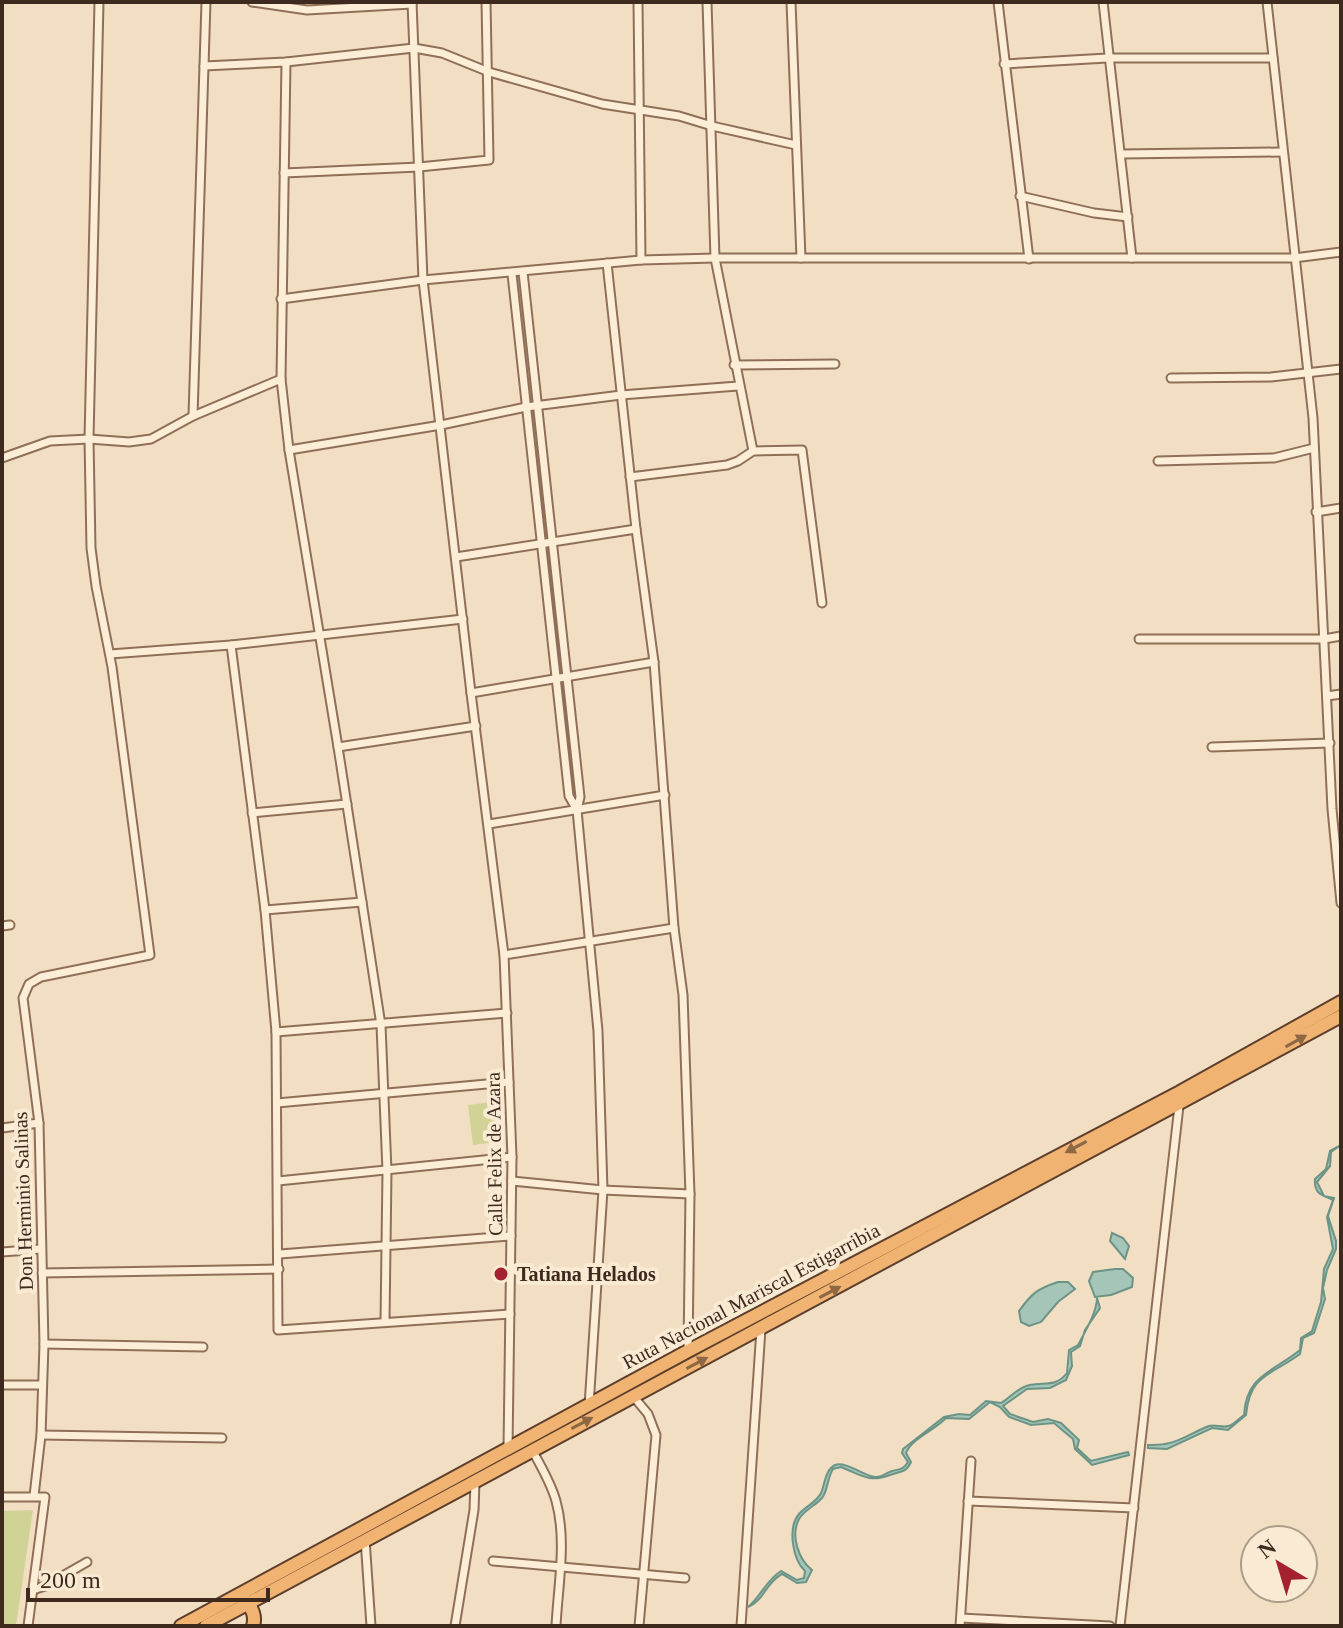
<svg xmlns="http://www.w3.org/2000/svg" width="1343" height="1628" viewBox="0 0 1343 1628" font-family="'Times New Roman',serif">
	<rect width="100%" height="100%" fill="#f2dfc3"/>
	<g fill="#d1d295">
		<path d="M492,1102L497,1142L473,1145L468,1105Z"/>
		<path d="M33,1510L16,1626H2V1511Z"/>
	</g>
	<g fill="#a5c5b8" stroke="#6b9486" stroke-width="2">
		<path d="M1341,1145L1331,1152L1330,1166L1317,1182L1324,1196L1334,1198L1328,1216L1336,1241V1249L1327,1270L1323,1288L1325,1299L1314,1333L1303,1338L1300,1354C1270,1376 1250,1374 1246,1415L1228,1430L1212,1428L1167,1449L1148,1448V1445C1176,1446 1184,1436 1209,1426C1215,1424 1222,1428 1228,1426C1234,1425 1239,1418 1244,1415C1246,1375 1273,1372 1300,1350L1301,1338L1312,1331L1321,1302L1324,1269L1333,1249L1327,1217L1333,1200C1323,1195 1314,1195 1315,1179L1326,1169L1330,1151Z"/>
		<path d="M1112,1233L1123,1238L1129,1246L1125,1259L1110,1241Z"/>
		<path d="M1115,1269H1123L1133,1278L1132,1287L1111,1295L1095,1297L1089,1281L1093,1272Z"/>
		<path d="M1058,1282H1068L1075,1289L1058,1302L1041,1322L1029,1326L1021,1322L1019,1311C1032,1293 1037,1289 1058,1282Z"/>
		<path d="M1097,1298L1100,1308L1085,1330L1080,1346L1071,1352L1072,1366L1066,1380L1050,1388L1027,1389L1003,1406L1010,1414L1033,1422L1048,1419L1061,1423L1079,1440L1077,1448L1091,1461L1128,1452L1129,1455L1092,1465L1075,1449L1073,1439L1054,1423L1031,1425L1009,1417L1000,1407L990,1402L969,1419L946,1418C935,1430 912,1438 906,1453L911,1462C906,1473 901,1471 890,1475C869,1483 861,1475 841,1467L833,1469C827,1478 828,1491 822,1498C815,1506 804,1510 799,1519C790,1536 799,1560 812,1570L806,1582L797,1583L782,1574C766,1582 764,1601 748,1607C760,1598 766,1580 781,1571L797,1580L804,1578L805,1571C793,1560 787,1528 799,1514C806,1506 817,1502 821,1493C825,1484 825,1470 835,1465C846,1461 864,1476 875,1477C882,1478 887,1472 892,1471C900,1469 903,1470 908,1462L902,1453L903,1449L944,1417L959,1414L970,1415L986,1401L1001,1403C1010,1398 1018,1387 1030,1385C1046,1382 1056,1387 1067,1373L1069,1350L1078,1345C1085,1332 1097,1312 1097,1298Z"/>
	</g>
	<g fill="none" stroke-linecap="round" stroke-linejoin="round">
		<g stroke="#8f6f57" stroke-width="11">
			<g id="minor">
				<path d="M252,2L307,10L412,4"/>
				<path d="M412,2L423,280L471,693L504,955L512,1157L508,1449"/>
				<path d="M638,2L641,260"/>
				<path d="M707,2L715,258L753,451"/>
				<path d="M791,2L801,258"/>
				<path d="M998,2L1029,259"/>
				<path d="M1103,2L1132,258"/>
				<path d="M1267,2L1313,418L1332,809L1341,903"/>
				<path d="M286,62L281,379L289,450L338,747L381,1025L387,1171L385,1322"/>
				<path d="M1004,64L1107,58H1273"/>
				<path d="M204,66L286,62L414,48L442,53L489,72L602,104L679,116L712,126L796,145"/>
				<path d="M1121,154L1282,152"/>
				<path d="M284,173L419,167L489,160L486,2"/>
				<path d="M1020,196L1094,213L1128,217"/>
				<path d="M607,263L636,529L654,662L674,928L683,995L690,1194L688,1351"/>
				<path d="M512,274L569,796L577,810L580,797L523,272"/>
				<path d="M281,299L423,280L641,260L715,258H1294L1341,252"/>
				<path d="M734,365L835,364"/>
				<path d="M1171,378L1271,377L1341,369"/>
				<path d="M193,416L206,2"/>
				<path d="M289,450L441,425L526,407L621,395L738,386"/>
				<path d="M2,458L50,441L89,439L129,442L151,439L193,416L281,379"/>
				<path d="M1158,461L1274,458L1314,448"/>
				<path d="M630,477L727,465L738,461L753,451L802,450L822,603"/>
				<path d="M1316,512L1341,508"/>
				<path d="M456,557L636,529"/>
				<path d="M1139,639H1324L1341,636"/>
				<path d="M231,645L265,910L276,1032L278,1330L510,1314"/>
				<path d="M110,654L231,645L463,619"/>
				<path d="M471,693L654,662"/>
				<path d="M1327,696L1341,694"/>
				<path d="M338,747L476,726"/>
				<path d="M1212,747L1330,743"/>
				<path d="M577,810L598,1031L603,1190L589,1406"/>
				<path d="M252,813L347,804"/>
				<path d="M489,824L665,795"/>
				<path d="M265,910L362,902"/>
				<path d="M2,926L10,925"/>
				<path d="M504,955L674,928"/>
				<path d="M276,1032L507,1013"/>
				<path d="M277,1103L509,1082"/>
				<path d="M2,1128L39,1123"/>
				<path d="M278,1181L512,1157"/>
				<path d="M512,1181L603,1190L690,1194"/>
				<path d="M2,1252L41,1249"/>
				<path d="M280,1254L511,1236"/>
				<path d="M42,1273L279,1269"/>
				<path d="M44,1344L203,1347"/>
				<path d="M2,1385H41"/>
				<path d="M633,1396L648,1414L656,1435L639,1626"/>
				<path d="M41,1435L222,1438"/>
				<path d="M532,1450C541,1466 551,1483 556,1501C567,1540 558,1586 556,1626"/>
				<path d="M34,1496L41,1435L44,1344L39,1123L23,998L29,984L41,977L150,955L112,667L96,586L91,548L89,439L99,2"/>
				<path d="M2,1497H45L28,1626"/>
				<path d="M968,1501L1134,1508"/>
				<path d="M365,1539L371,1626"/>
				<path d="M493,1561L685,1578"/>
				<path d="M33,1590L45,1586L87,1562"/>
				<path d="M961,1618L1110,1626"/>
				<path d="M455,1626L474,1510L475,1482"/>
				<path d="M741,1626L761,1329"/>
				<path d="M960,1626L971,1461"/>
				<path d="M1120,1626L1179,1106"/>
			</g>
		</g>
		<g stroke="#5c3e2c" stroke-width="16">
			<g id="trunk">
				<path d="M245,1601C252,1606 256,1617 253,1626"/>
				<path d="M181,1626L688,1351L1180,1092L1341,1002"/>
				<path d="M206,1626L1341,1016"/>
			</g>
		</g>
		<use href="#minor" stroke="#fcedd7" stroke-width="7"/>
		<use href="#trunk" stroke="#f1b372" stroke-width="12"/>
	</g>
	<defs><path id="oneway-solid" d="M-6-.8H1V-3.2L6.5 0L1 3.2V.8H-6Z" transform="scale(2)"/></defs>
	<g fill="#8e6743">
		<use href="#oneway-solid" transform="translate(1296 1041) rotate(-29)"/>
		<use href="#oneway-solid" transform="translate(1076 1147) rotate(152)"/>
		<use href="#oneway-solid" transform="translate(830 1292) rotate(-28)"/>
		<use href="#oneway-solid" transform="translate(697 1363) rotate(-28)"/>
		<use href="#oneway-solid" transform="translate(582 1423) rotate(-28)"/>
	</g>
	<circle fill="#a4212f" stroke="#f9ead3" stroke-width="3" cx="501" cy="1274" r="8"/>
	<g text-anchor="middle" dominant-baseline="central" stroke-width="8" stroke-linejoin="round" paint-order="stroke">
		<g font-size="20" fill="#3d291d" stroke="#f9ead3">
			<text transform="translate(494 1154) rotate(-91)">Calle Felix de Azara</text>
			<text transform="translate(23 1201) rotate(-92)">Don Herminio Salinas</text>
			<text transform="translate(751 1296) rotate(-28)">Ruta Nacional Mariscal Estigarribia</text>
		</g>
		<g font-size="20" font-weight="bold" fill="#3d291d" stroke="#f9ead3" text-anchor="start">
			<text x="517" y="1274">Tatiana Helados</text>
		</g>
	</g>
	<rect width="1343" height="1628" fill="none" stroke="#3d291d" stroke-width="8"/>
	<g transform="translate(1279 1564) rotate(322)"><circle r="38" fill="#f9ead3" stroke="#ae9d8a" stroke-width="2"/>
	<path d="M0-6L14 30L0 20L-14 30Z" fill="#a4212f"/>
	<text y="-12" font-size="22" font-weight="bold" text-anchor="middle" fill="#3d291d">N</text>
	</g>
	<path d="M28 1588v12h240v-12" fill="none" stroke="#3d291d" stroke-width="4"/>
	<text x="40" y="1588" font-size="24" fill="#3d291d" stroke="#f9ead3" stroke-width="6" paint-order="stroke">200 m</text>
</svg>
